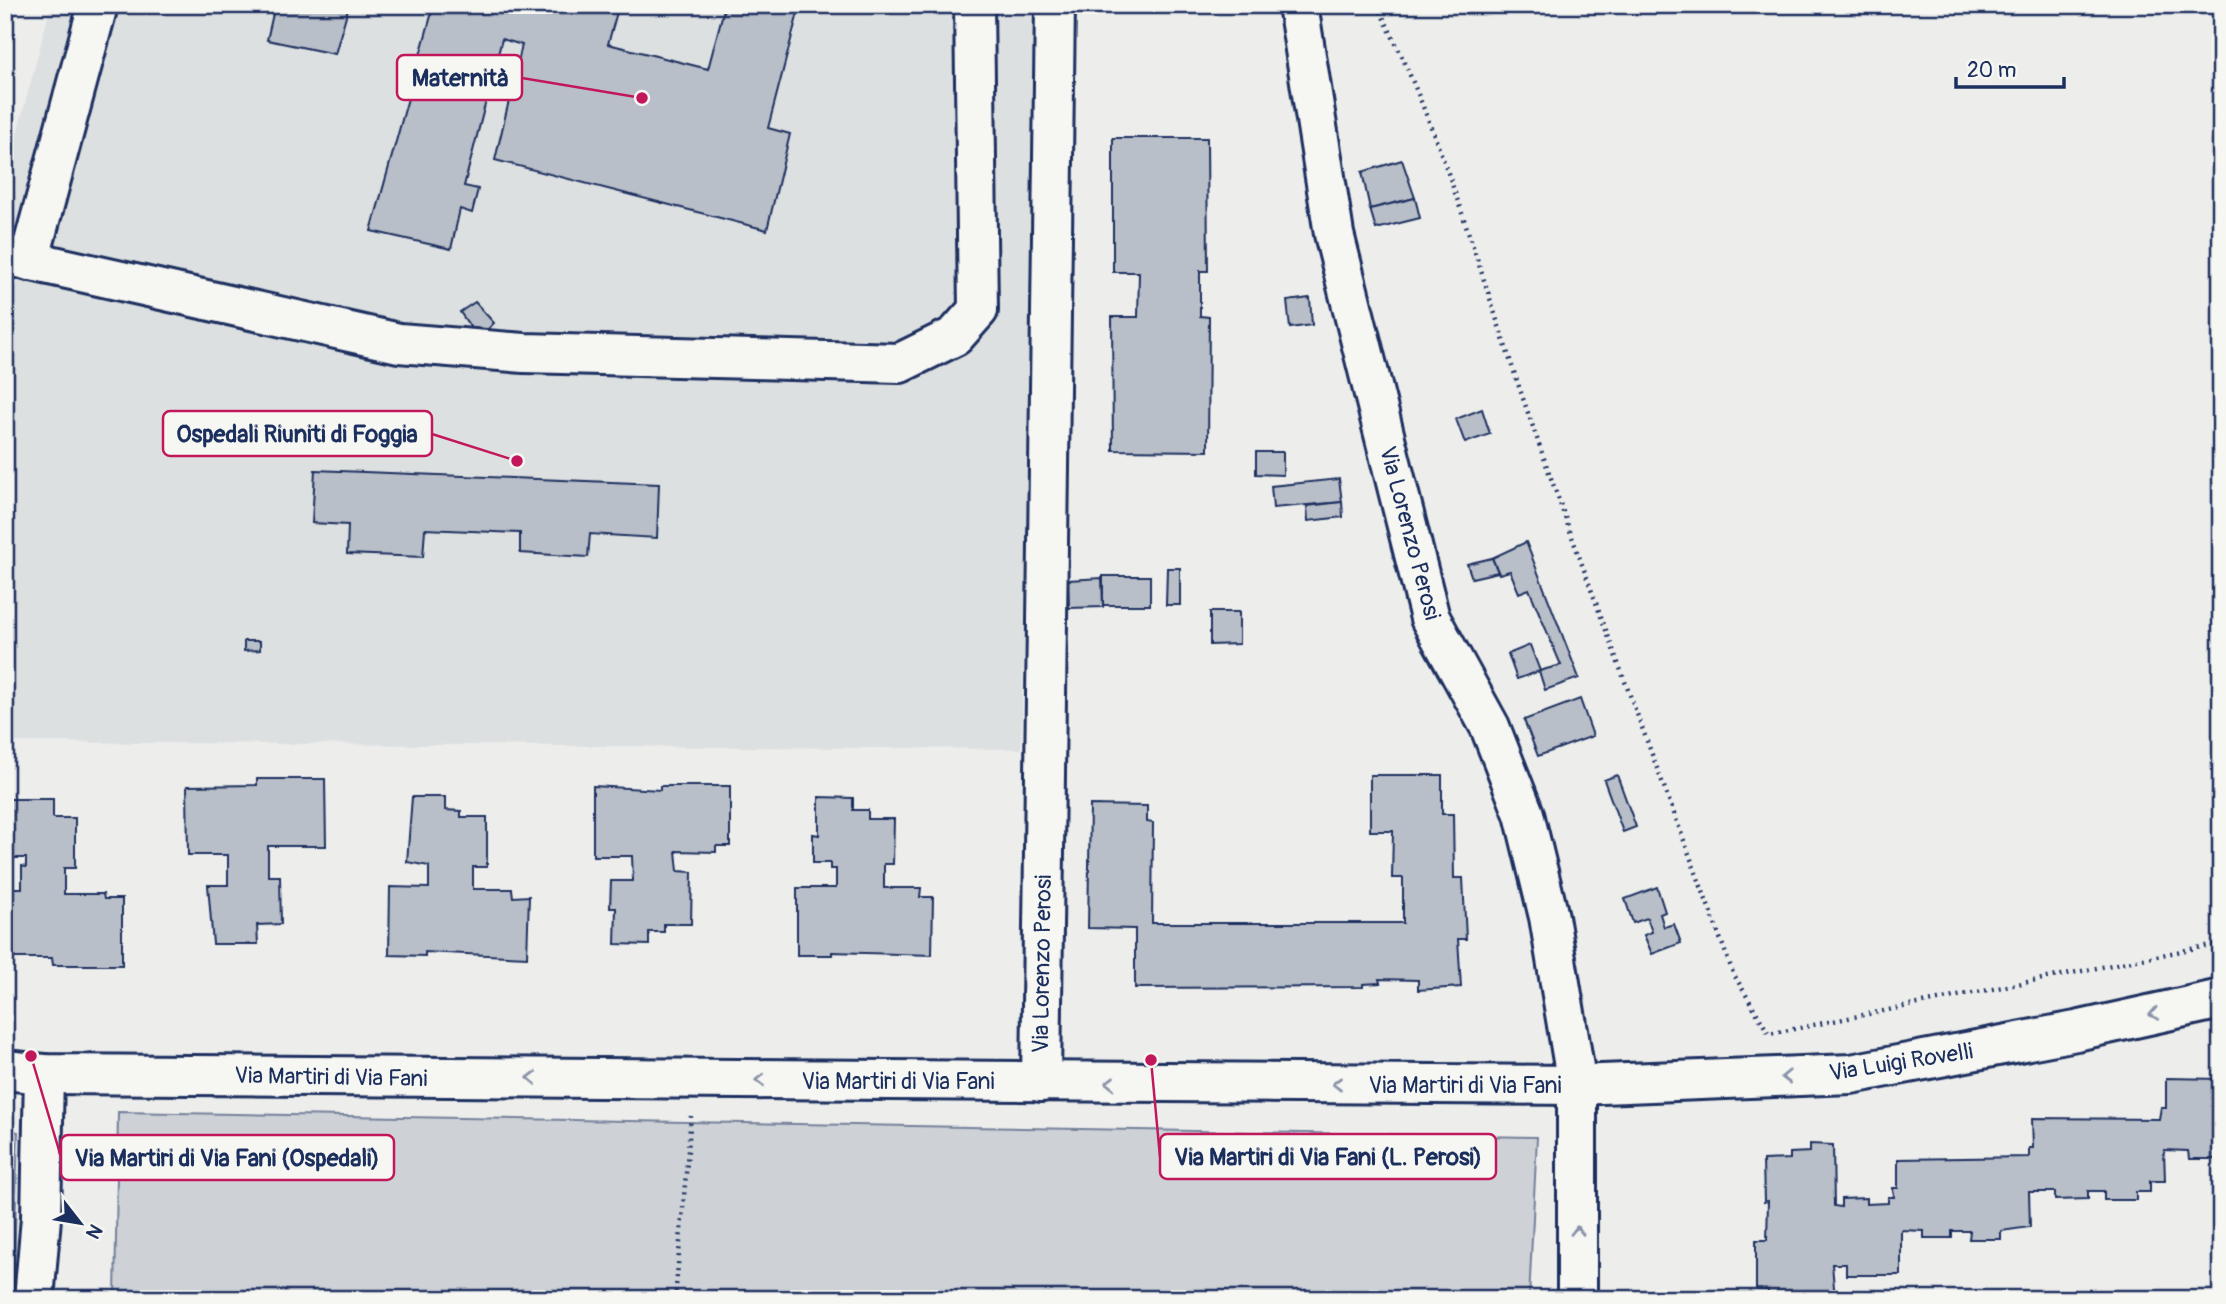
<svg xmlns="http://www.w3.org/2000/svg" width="2226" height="1304" viewBox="0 0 2226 1304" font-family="Pangolin,sans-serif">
	<rect width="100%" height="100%" fill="#edeeec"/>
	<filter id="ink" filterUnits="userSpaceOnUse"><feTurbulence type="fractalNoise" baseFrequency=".0143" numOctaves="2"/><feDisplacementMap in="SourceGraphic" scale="14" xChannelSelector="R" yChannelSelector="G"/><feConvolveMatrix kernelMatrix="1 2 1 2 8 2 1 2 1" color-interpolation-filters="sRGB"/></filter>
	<g filter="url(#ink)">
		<path fill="#dde0e1" d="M51,5H1042L1021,749L5,742V179Z"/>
		<g fill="#ced2d7" stroke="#74809a" stroke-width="2">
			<path d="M118,1112L1537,1137L1529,1299H115Z"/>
			<path d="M5,1129L18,1132L13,1299H5Z"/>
		</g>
		<g fill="#b9bfc8" stroke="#1b2f5e" stroke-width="2">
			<path d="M275,5H349L335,54L267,40Z"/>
			<path d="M434,5H619L608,44L708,69L725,5H800L768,128L790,134L767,230L495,160L522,45L502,39L464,186L478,189L472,213L460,209L451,249L371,231Z"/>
			<path d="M1113,138H1207L1208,271H1200V316L1209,317L1208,451L1113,450L1112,317H1138L1139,272H1113Z"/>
			<path d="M1402,160L1415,198L1370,209L1362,172Z"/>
			<path d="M1415,198L1420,218L1376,229L1370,209Z"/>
			<path d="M1310,298L1312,325L1290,328L1287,301Z"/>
			<path d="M475,302L494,323L482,335L471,328L460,312Z"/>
			<path d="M1482,409L1490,434L1465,443L1456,419Z"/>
			<path d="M1256,452H1283V475L1256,474Z"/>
			<path d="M315,470L659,484L657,538L590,534L588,557L520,553V533L425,529L423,557L347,554L348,525L312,523Z"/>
			<path d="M1339,479L1342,502L1273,508L1271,486Z"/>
			<path d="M1342,502L1343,517L1308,521L1307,506Z"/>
			<path d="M1526,542L1579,678L1545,690L1539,671L1561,665L1529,589L1519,593L1510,571L1499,574L1492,558Z"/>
			<path d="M1492,558L1498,572L1472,578L1467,564Z"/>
			<path d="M1167,568H1180V605H1166Z"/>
			<rect x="1103" y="576" width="47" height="29"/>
			<path d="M1102,578L1103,607L1069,608L1068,580Z"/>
			<path d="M1210,612H1239V644L1210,645Z"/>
			<path d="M244,641H260V650L244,651Z"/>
			<path d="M1530,645L1540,671L1517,679L1508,654Z"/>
			<path d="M1580,699L1593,736L1538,756L1524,720Z"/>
			<path d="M1370,775H1442V814H1453L1454,878H1463L1466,939H1458L1461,987L1418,990V980L1379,979L1380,983L1363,984V987L1135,988V929L1088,928L1090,805L1147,806V822L1153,823L1152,923H1403V878H1392L1393,831H1370Z"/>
			<path d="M1617,775L1636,827L1623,832L1604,780Z"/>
			<path d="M257,779H325L326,846H268V876H280L281,924L257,925L258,944H213L208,885H228V855H188L187,786L257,785Z"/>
			<path d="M593,786L660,790V786H730V846H716V852L676,851L678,871L692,872L691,924H664V932H649V945L615,944L616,908H610L611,881H633L632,856H593Z"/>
			<path d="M412,797H445V810L461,811V817H487V867H473V889H512L513,897L529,896L527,957L425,952V956L389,955L390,887L429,888V866L407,862Z"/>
			<path d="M819,797L853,798V810H868V819H894L893,864H884V888H921L920,897H933L932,955L832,952V955H797V888H836V869H830V863H813V834L819,835Z"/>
			<path d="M5,799H53V818H75V868H64V894H103L104,899H122V965H53L52,958H5V888H22V866L26,867V858H5Z"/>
			<path d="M1657,887L1665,912L1660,914L1664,927L1674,924L1681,943L1652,954L1644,935L1652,932L1647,918L1633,923L1625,899Z"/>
			<path d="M2166,1078L2221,1079V1159H2189L2188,1151L2164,1150L2165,1181H2150V1192H2136V1200H2104V1191H2088V1199L2055,1200V1192H2029L2030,1227L2001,1231V1239H1969L1970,1231H1952V1238H1924V1231L1901,1230V1275H1846V1264H1832L1835,1299H1768V1290L1756,1289V1240H1767L1768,1201L1764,1202L1763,1160L1790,1159V1153L1810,1152V1144L1833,1145L1834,1206L1841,1207V1199L1866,1198V1204L1888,1203V1197H1894L1893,1188H1898V1159L2029,1157V1148H2033L2032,1118L2159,1119L2161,1107H2166Z"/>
		</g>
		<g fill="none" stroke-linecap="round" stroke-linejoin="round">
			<g stroke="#1b2f5e" stroke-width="44">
				<g id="minor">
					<path d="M1298,5L1334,234L1430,618L1490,727L1524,814L1549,917L1577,1085V1299"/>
					<path d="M5,255L399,343L524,353L900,363L955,336L978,310L974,5"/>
					<path d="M29,261L98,5"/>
					<path d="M5,1070L44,1074L1577,1085L1851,1074L2076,1031L2221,999"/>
					<path d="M1041,1082L1055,5"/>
					<path d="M34,1299L41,1218L44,1074"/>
				</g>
			</g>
			<g stroke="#1b2f5e" stroke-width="4.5" stroke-dasharray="2 5" stroke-linecap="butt">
				<path d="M1377,5C1443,133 1479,272 1526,407C1592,597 1664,785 1733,973L1769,1034L2221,943"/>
				<path d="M675,1299L691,1116"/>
			</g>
			<use href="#minor" stroke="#f6f6f2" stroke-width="38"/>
		</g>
		<defs><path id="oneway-chevron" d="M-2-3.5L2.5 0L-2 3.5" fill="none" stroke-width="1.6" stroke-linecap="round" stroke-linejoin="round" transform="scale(1.75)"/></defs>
		<g stroke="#8892a8">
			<use href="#oneway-chevron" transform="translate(2154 1014) rotate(168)"/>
			<use href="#oneway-chevron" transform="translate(1786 1077) rotate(178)"/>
			<use href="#oneway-chevron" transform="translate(532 1078) rotate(-179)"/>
			<use href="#oneway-chevron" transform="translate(760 1080) rotate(-180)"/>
			<use href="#oneway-chevron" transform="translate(1110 1083) rotate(-180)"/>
			<use href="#oneway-chevron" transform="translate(1337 1084) rotate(-180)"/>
			<use href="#oneway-chevron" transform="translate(1577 1231) rotate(-90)"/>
		</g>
	</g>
	<g text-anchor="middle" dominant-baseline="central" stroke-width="7" stroke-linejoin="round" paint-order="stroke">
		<g font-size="23" fill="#1b2f5e" stroke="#f6f6f2">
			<text transform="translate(1410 533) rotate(75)">Via Lorenzo Perosi</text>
			<text transform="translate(1042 964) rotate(-89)">Via Lorenzo Perosi</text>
			<text transform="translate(1901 1062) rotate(-9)">Via Luigi Rovelli</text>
			<text transform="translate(331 1077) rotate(1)">Via Martiri di Via Fani</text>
			<text x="898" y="1081">Via Martiri di Via Fani</text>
			<text x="1465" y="1085">Via Martiri di Via Fani</text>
		</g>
	</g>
	<path fill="none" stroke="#c2185b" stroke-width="2.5" d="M642 98L522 78M517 461L432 434M1151 1060L1160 1157M31 1056L61 1157"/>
	<g fill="#c2185b" stroke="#f6f6f2" stroke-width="2.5">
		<circle cx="642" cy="98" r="7"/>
		<circle cx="517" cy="461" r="7"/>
		<circle cx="1151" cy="1060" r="7"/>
		<circle cx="31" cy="1056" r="7"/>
	</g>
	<g fill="#f6f6f2" stroke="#c2185b" stroke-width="2.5">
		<rect x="397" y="55" width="125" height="45" rx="7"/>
		<rect x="163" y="411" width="269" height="45" rx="7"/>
		<rect x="1160" y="1134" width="336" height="45" rx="7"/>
		<rect x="61" y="1135" width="333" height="45" rx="7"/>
	</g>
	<g font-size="24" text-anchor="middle" font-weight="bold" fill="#1b2f5e">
		<text x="460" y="86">Maternità</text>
		<text x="297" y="442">Ospedali Riuniti di Foggia</text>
		<text x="1328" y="1165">Via Martiri di Via Fani (L. Perosi)</text>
		<text x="227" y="1166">Via Martiri di Via Fani (Ospedali)</text>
	</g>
	<rect width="2226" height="1304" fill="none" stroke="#f6f6f2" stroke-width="28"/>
	<rect x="14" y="14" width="2198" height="1276" fill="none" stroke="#1b2f5e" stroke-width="2.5" filter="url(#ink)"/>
	<g transform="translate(80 1223) rotate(121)" stroke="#f6f6f2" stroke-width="5" paint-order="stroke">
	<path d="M0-5L12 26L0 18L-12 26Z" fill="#1b2f5e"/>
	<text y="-10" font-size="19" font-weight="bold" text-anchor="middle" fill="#1b2f5e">N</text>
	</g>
	<path d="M1956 77v10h108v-10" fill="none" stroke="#1b2f5e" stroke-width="3.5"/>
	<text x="1967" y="77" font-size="21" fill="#1b2f5e" stroke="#f6f6f2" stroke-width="5" paint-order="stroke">20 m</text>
</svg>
